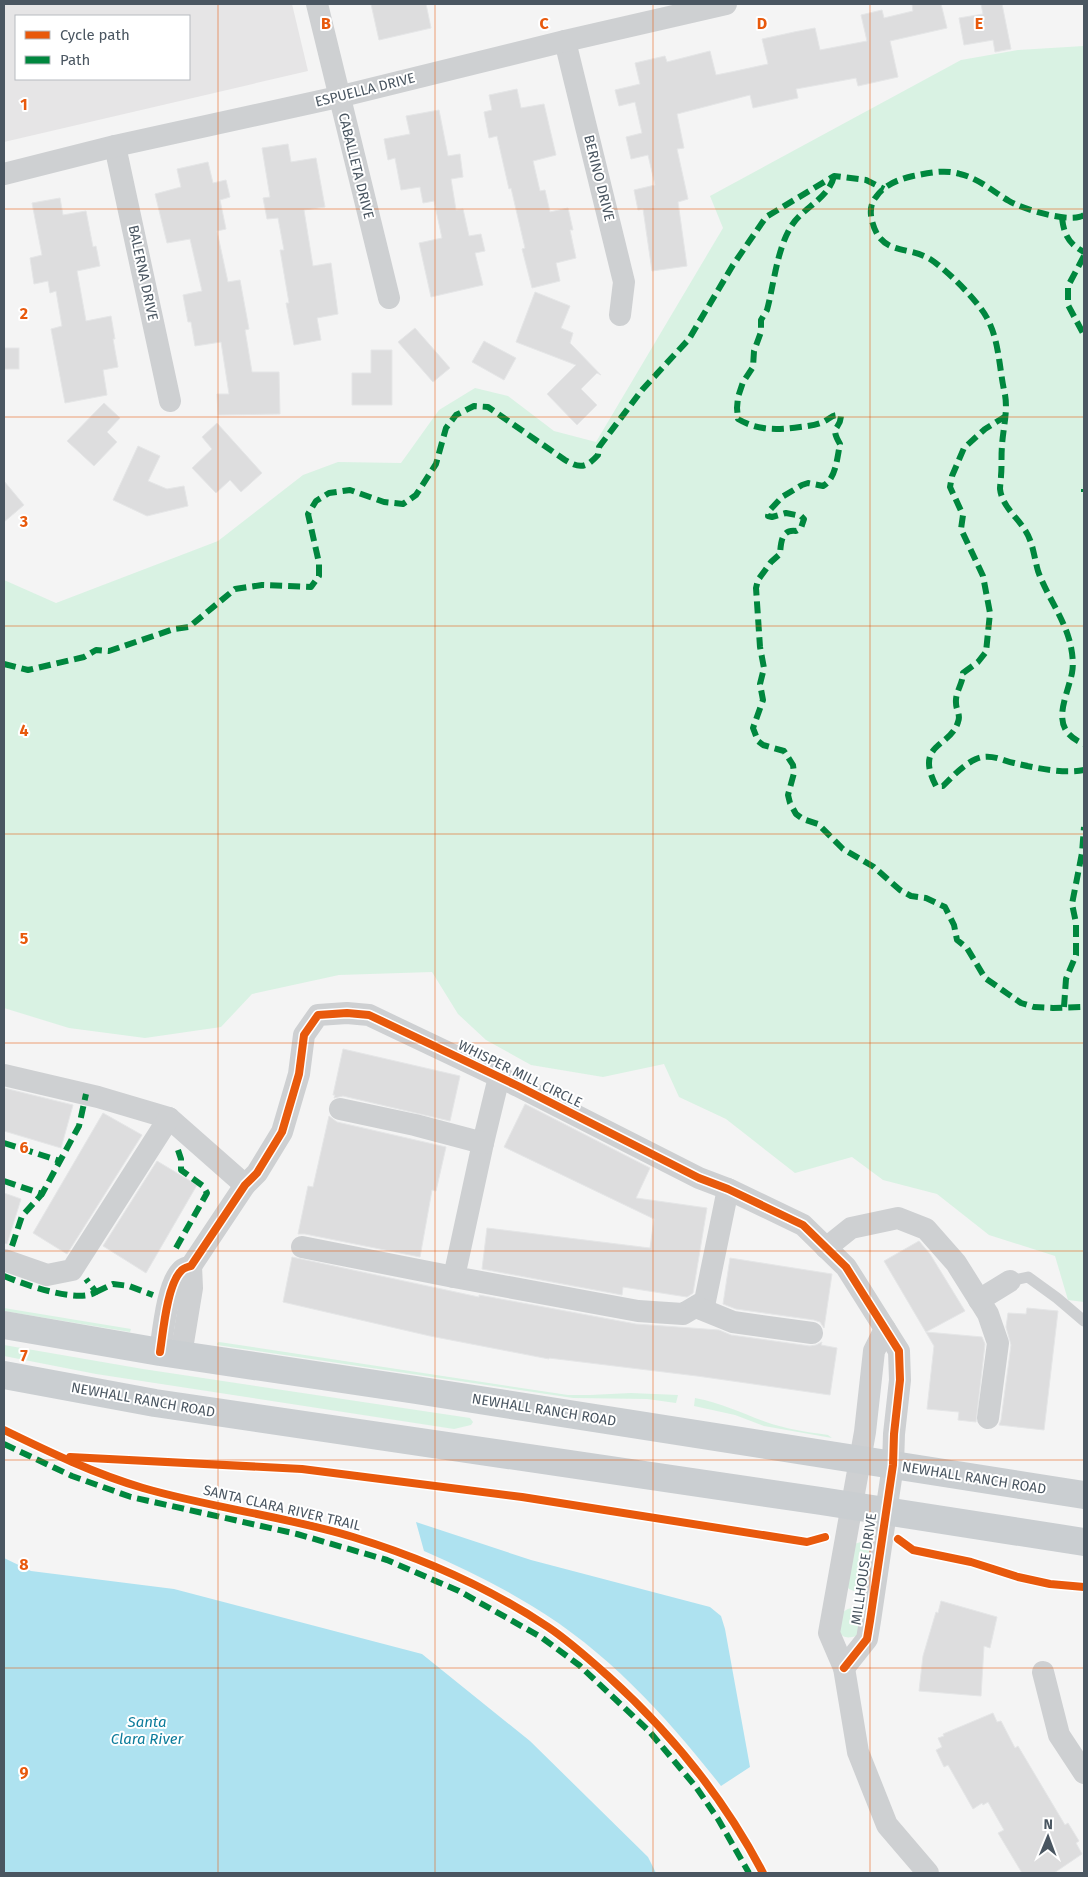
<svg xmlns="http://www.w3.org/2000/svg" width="1088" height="1877" viewBox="0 0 1088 1877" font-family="'Fira Sans',sans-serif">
	<rect width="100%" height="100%" fill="#f4f4f4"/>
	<path fill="#e6e5e6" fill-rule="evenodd" d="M4,4H292L308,71L4,142ZM16,16H189V79H16Z"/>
	<g fill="#d9f2e3">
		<path d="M1084,46V1302L1068,1300L1055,1256L989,1235L937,1194L883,1180L852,1157L795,1173L726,1119L679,1097L664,1064L603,1077L531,1065L486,1040L458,1014L432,972L339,975L252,994L221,1027L145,1038L69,1028L4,1008V580L56,603L218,541L303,475L338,462L401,463L439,410L475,388L508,396L554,431L596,442L723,228L710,196L961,60L1018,50Z"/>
		<path d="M4,1308L131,1329L130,1332L4,1311Z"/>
		<path d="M219,1342L568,1395H590L631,1393L678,1395L676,1403L647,1399L573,1398L217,1345V1343Z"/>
		<path d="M4,1345L143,1369L470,1418L473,1422L471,1425L454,1429L96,1374L4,1356Z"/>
		<path d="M695,1398C722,1403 741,1413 766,1422C786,1429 807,1432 828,1435L832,1438L764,1426L735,1415L694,1406Z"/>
		<path d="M861,1542L868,1545L871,1550L867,1584L863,1589L854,1591L849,1589L845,1582L854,1544Z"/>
		<path d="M852,1608L857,1611L861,1616L857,1636C848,1638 844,1639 838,1631C840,1620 839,1610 852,1608Z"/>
	</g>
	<g fill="#aee2f0">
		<path d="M416,1522L531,1560L710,1607L721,1616L725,1629L750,1767L721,1786C668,1718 607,1651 532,1606C498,1585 461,1567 424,1551Z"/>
		<path d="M4,1558L31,1571L174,1589L422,1654L530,1741L648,1857L656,1873H4Z"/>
	</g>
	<g fill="#ddddde" stroke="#e5e6e7">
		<path d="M371,4H426L431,28L379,40Z"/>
		<path d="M912,4H941L947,28L890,41L898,77L858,86L856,78L796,89L798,98L753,108L750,95L677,114L684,148L677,149L688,199L678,202L687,266L652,271L643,209L638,210L634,190L655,185L648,155L631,159L626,137L642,133L635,102L619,106L615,90L640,84L635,63L665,56L667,62L710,51L716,75L731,72L768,64L762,39L794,32L815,28L820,50L867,41L861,15L882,10L884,18L913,11Z"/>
		<path d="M981,4H1002L1011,49L995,52L993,40L964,45L959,18L983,14Z"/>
		<path d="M517,89L521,108L544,104L556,155L533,161L540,191L545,190L550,212L568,208L573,230H570L576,258L556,263L560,281L532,288L522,249L525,248L511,188L509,189L497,136L489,138L484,112L492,110L489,95Z"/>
		<path d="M439,110L448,156L460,154L463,177L451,179L456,210L463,209L469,236L481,234L485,251L475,253L483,285L431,297L419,243L442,238L434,201L423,203L420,187L401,190L395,158L388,160L384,139L410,134L406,116Z"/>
		<path d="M288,144L291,162L316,158L325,207L304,210L313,266L331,263L338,314L317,318L321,340L294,345L286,303H289L280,250H284L278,218L267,219L263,198L270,197L262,148Z"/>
		<path d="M208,162L213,183L226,180L230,197L220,200L226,229L217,231L228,282L240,280L249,329L245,330L252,372H279L280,414L218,415L217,394H229L221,342L195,346L191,322H188L183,295L202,291L190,239L167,243L155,194L181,187L177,169Z"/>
		<path d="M60,198L63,215L86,211L93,247L96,246L100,266L77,271L86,321L111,316L115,339H113L118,367L103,370L107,395L65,403L51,329L62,326L56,291L50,293L48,281L34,284L30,258L42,255L32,203Z"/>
		<path d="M535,292L570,306L561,328L573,333L570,343L601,375L597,373L581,389L597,405L577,425L547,394L576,365L516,342Z"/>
		<path d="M415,328L450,368L433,382L398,342Z"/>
		<path d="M484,341L516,358L504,380L472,362Z"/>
		<rect x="4" y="348" width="15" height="21"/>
		<path d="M371,350H392V405H352V373H371Z"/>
		<path d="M104,403L120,418L107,432L117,442L94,466L67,441Z"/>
		<path d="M217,423L262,473L241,492L230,480L216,493L192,468L212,449L202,437Z"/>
		<path d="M138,446L160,456L148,481L167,489L184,486L188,506L147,516L113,500Z"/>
		<path d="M4,481L24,505L4,522Z"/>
		<path d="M343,1049L460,1076L450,1121L343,1096L334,1098L335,1095H333Z"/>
		<path d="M4,1088L73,1105L61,1148L4,1131Z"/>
		<path d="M525,1104L650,1168L636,1198L707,1208L693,1293L687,1297L623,1287L622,1295L482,1269L487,1228L650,1248L654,1219L504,1147Z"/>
		<path d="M103,1113L142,1135L67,1254L33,1233Z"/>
		<path d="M329,1116L337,1122L446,1147L436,1191L432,1190L420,1257L305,1234H298L308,1186L313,1187Z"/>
		<path d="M157,1161L197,1185L146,1273L103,1246Z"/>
		<path d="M4,1193L21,1199L7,1244L4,1243Z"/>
		<path d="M919,1241L930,1254L965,1311L926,1332L982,1337L985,1344L976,1422L958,1420L959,1412L927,1409L934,1346L884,1261Z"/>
		<path d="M292,1257L479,1297V1295L636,1324L719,1330L731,1335L810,1346L816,1345L822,1342L821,1345L837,1348L830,1395L697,1376L549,1358V1359L430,1336L283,1302Z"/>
		<path d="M730,1258L832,1274L824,1328L820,1322L814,1320L736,1309L723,1304Z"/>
		<path d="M1027,1308L1058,1311L1044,1430L999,1425L1001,1420L1011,1345L1006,1327L1008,1313L1026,1314Z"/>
		<path d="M941,1601L997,1617L990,1648L984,1646L981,1696L919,1691L923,1656L936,1612L938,1613Z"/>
		<path d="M993,1713L997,1722L1001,1721L1015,1748L1018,1746L1065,1825L1068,1823L1079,1841L1076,1843L1082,1854L1054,1873H1022L998,1833L1004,1830L988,1802L983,1805L982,1803L973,1809L948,1765L944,1767L936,1750L942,1747L938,1738L944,1736L943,1734Z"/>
	</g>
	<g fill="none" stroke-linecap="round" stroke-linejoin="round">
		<path stroke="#ced0d2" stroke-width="11" d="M1010,1281L1028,1277L1057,1298L1084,1321"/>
		<g stroke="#ced0d2" stroke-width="22">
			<path d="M317,4L389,298"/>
			<path d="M565,41L624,282L620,315"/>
			<path d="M115,146L170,401"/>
			<path d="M4,174L115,146L338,97L565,41L726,4"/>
			<path d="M4,1075L98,1097L169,1118L245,1185"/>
			<path d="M499,1077L483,1143L454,1277L638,1311L683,1314L705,1301L728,1189"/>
			<path d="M340,1109L415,1125L483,1143"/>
			<path d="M302,1247L454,1277"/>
			<path d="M826,1248L851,1228L898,1218L926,1229L956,1263L988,1314L998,1343L988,1418"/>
			<path d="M4,1260L47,1275L72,1270L169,1118"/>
			<path d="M979,1300L1010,1281"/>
			<path d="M696,1307L733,1322L812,1333"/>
			<path d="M885,1329L874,1351L865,1432L829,1633L844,1668L858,1752L887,1825L928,1873"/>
			<path d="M160,1352C163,1333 167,1285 181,1271C183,1268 188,1267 191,1266L245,1185L257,1173L282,1132L299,1074L304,1035L318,1015L347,1013L369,1015L518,1086L699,1178L728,1189L803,1225L846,1267L899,1351L900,1380L894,1434L893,1465L870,1621L867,1639L844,1668"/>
			<path d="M181,1355L192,1288L191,1266"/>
			<path d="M1043,1672L1059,1735L1084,1773"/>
		</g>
		<g stroke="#caced1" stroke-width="28">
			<path d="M4,1325L160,1352L416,1390L1084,1495"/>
			<path d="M4,1375L155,1403L821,1501L1084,1542"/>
		</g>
		<g stroke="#00873e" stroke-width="6" stroke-dasharray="12 6" stroke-linecap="butt">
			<path d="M834,176C829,198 804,207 792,225C777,248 774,284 767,310L761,320V332L754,351L753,367L743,382L738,397L737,408L738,419C758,431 778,430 800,427C808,426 816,425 823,422C830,419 833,413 841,416C840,431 829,425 840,444C837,458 836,479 823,486L808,483L802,485L782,497L769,511L768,516L772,517L786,513L801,516L804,519L801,528L796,531C781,529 781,543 780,554L771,562L758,580L756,588L760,647L764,668L760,684L763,700L753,728L758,741L763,745L784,751L793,765L794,773L788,795L790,803L796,814L803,819L818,824L843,849L874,867L900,890L911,896L926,898L945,907L954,925L957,940L967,948L985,978L1021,1003L1034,1007L1053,1008L1084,1007"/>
			<path d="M1084,215C1071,224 1022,209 1009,201C992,191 980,179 960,174C945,169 928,173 913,176C899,179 884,185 876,197C870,204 870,213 872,221C881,256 906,245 930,259C946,269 979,302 987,318C999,340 999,366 1004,390C1009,409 1003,427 1002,446C1001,456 1002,466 1001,476C1001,480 1000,485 1000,489C1002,506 1017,517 1025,530C1033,542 1034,557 1038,571C1046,594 1062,615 1069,639C1072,649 1074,663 1072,673C1066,701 1048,729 1084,744"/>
			<path d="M1062,218C1064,235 1069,244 1084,252"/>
			<path d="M1084,256L1068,286V305L1084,335"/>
			<path d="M1006,416L985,429L964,448L952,476L950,487L963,515L961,529L983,576L990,613L986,652L978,662L963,673C963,684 955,692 956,703C956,710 961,715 958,722C950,748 914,743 936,786H943C953,776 963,765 976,759C990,753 1001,760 1014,763C1036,768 1062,774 1084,770"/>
			<path d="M1084,489V492"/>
			<path d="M4,664L28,670L84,657L96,650L109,651L174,629L189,627L235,589L262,585L311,587L319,576V563L308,514L316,501L329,493L350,490L384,502L403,504L416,495L436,464L446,428L456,415L474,406L488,407L565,460C580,469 586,468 598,455L599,447L642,390L689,339L733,265L766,217L834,176L866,180L884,189"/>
			<path d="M1064,1007L1066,979L1076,955V923L1072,904L1082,853L1084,827"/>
			<path d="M4,1143L60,1161"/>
			<path d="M4,1181L42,1194L79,1126L86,1094"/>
			<path d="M12,1246L22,1216L42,1194"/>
			<path d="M176,1248L207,1193L203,1186L181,1170V1159L178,1150"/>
			<path d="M4,1276C23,1284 78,1304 96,1292L86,1279"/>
			<path d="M96,1292L113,1284L129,1286L153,1295"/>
			<path d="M4,1444L72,1476L131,1497L297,1534L387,1560L459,1591L541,1637L579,1665L649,1731L696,1787L718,1819L749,1873"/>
		</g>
		<g stroke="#fff" stroke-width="11">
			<g id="cycleway">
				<path d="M160,1352C163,1333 167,1285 181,1271C183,1268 188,1267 191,1266L245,1185L257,1173L282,1132L299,1074L304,1035L318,1015L347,1013L369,1015L518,1086L699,1178L728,1189L803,1225L846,1267L899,1351L900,1380L894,1434L893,1465L870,1621L867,1639L844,1668"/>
				<path d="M4,1430C49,1452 95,1474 143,1488C212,1508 284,1516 353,1537C422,1558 488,1587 548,1627C569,1641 589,1659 608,1676C671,1733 724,1798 763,1873"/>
				<path d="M70,1457L302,1469L522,1497L807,1542L825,1537"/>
				<path d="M898,1539L913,1550L971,1562L1018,1577L1050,1584L1084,1587"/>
			</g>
		</g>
		<use href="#cycleway" stroke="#e8590c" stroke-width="8"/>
	</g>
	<path fill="none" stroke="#e8590c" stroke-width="1" stroke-opacity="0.55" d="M218,4V1873M435,4V1873M653,4V1873M870,4V1873M4,209H1084M4,417H1084M4,626H1084M4,834H1084M4,1043H1084M4,1251H1084M4,1460H1084M4,1668H1084"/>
	<g text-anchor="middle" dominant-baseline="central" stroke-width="4" stroke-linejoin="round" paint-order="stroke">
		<g font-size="14" fill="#4a5661" stroke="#fff">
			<text transform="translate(365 90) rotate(-14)">ESPUELLA DRIVE</text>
			<text transform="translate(356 166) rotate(76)">CABALLETA DRIVE</text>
			<text transform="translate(599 178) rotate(76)">BERINO DRIVE</text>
			<text transform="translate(143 273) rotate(78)">BALERNA DRIVE</text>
			<text transform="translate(520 1074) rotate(26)">WHISPER MILL CIRCLE</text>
			<text transform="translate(143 1400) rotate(10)">NEWHALL RANCH ROAD</text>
			<text transform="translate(544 1410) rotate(9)">NEWHALL RANCH ROAD</text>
			<text transform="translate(974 1478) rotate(9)">NEWHALL RANCH ROAD</text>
			<text transform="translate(282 1508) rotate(13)">SANTA CLARA RIVER TRAIL</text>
			<text transform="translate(864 1569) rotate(-82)">MILLHOUSE DRIVE</text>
		</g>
		<g font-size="15" font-style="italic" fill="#0c7c9b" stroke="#fff">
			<text x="147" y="1722">Santa<tspan x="147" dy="17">Clara River</tspan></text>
		</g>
	</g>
	<g font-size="16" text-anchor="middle" font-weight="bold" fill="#e8590c" stroke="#fff" stroke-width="4" stroke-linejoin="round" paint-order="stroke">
		<text x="326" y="29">B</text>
		<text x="544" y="29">C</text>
		<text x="762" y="29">D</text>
		<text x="979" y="29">E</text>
		<text x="24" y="110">1</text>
		<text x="24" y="319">2</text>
		<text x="24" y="527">3</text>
		<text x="24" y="736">4</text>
		<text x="24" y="944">5</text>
		<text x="24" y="1153">6</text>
		<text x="24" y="1361">7</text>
		<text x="24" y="1570">8</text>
		<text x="24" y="1778">9</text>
	</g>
	<rect width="1088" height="1877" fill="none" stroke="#4a5661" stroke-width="10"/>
	<rect x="15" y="15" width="175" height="65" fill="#ffffff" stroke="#b7bbc0"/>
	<rect x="25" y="31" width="25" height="8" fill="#e8590c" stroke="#b7bbc0"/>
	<text x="60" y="40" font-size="15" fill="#4a5661">Cycle path</text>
	<rect x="25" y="56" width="25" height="8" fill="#00873e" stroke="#b7bbc0"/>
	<text x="60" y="65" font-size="15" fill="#4a5661">Path</text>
	<g transform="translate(1048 1837) rotate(1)" stroke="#ffffff" stroke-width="4" paint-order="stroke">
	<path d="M0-4L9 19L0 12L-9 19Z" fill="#4a5661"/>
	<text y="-8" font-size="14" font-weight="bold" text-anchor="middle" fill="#4a5661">N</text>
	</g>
</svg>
